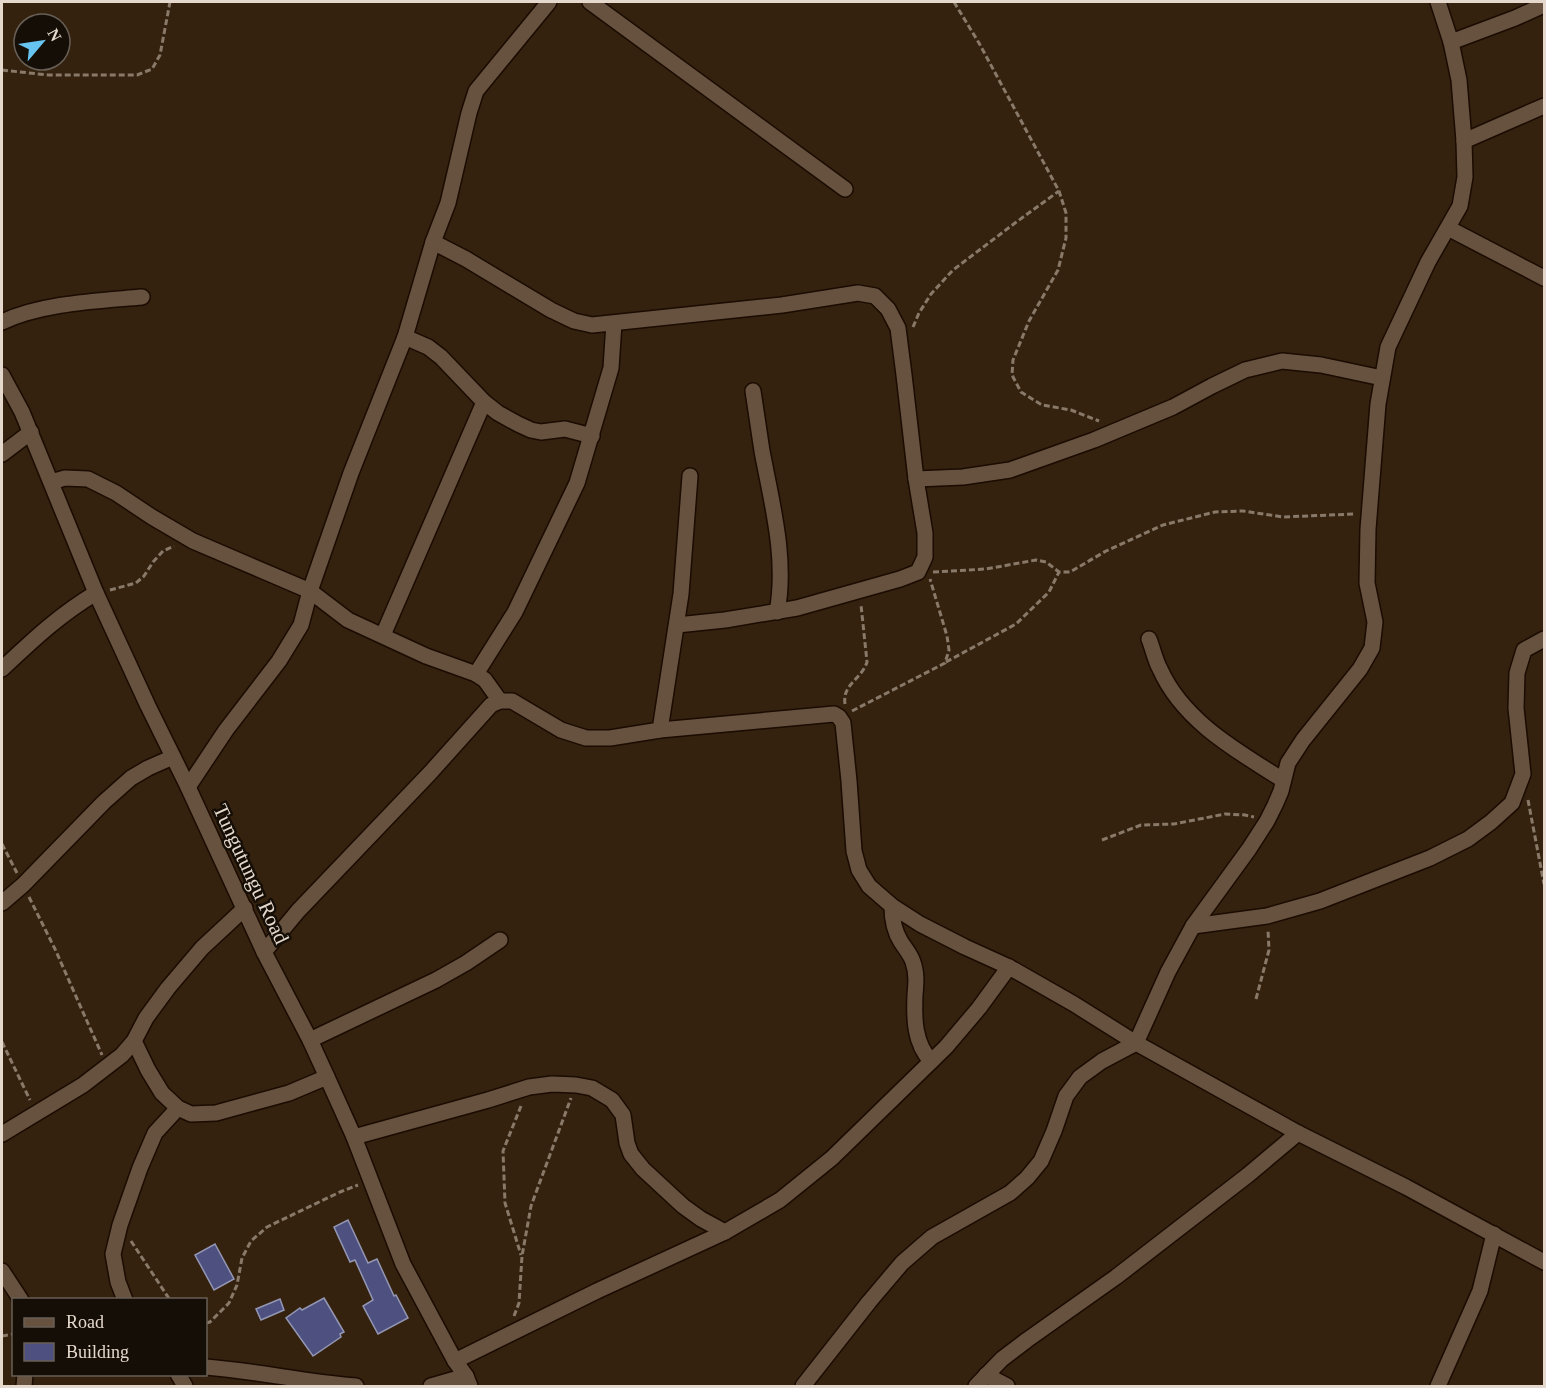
<svg xmlns="http://www.w3.org/2000/svg" width="1546" height="1388" viewBox="0 0 1546 1388" font-family="Georgia,serif">
	<rect width="100%" height="100%" fill="#34220f"/>
	<g fill="#4e5180" stroke="#9497b3" stroke-width="1.5">
		<path d="M348,1220L368,1263L377,1259L394,1296L396,1295L408,1318L378,1334L363,1306L373,1300L355,1260L350,1262L334,1227Z"/>
		<path d="M215,1244L234,1279L214,1290L195,1255Z"/>
		<path d="M324,1298L344,1332L340,1334L341,1337L313,1356L286,1318L300,1308L302,1310Z"/>
		<path d="M280,1299L284,1310L261,1320L256,1309Z"/>
	</g>
	<g fill="none" stroke-linecap="round" stroke-linejoin="round">
		<g stroke="#1b0b00" stroke-width="18">
			<g id="minor">
				<path d="M590,2L845,189"/>
				<path d="M1451,42L1515,18L1544,5"/>
				<path d="M1464,141L1544,106"/>
				<path d="M1448,228L1544,278"/>
				<path d="M433,242L466,259L551,310L574,321L592,325L782,305L858,293L875,296L888,309L898,328L904,375L916,479L925,533V557L918,572L900,579L797,608L725,620L677,625"/>
				<path d="M2,322C42,303 98,301 142,297"/>
				<path d="M405,337L428,347L441,357L484,402L498,413L518,424L531,430L541,432L565,429L592,436"/>
				<path d="M2,375L22,412L96,593L148,706L188,787L264,952L310,1040L327,1077L354,1137L403,1264L455,1361L466,1376L470,1386"/>
				<path d="M753,391C756,411 759,431 762,451C772,504 787,559 777,612"/>
				<path d="M2,454L31,432"/>
				<path d="M916,479L963,477L1010,470L1094,440L1173,407L1212,386L1245,370L1282,361L1321,365L1382,378"/>
				<path d="M51,482L65,478L88,479L116,493L152,517L193,541L310,591L348,620L426,656L476,674L485,680L500,701"/>
				<path d="M383,635L484,402"/>
				<path d="M1149,639C1153,649 1155,660 1160,669C1183,721 1237,751 1283,780"/>
				<path d="M2,669C33,640 59,615 96,593"/>
				<path d="M476,674L515,612L577,483L611,368L614,323"/>
				<path d="M660,730L681,594L690,476"/>
				<path d="M188,787L226,730L279,661L301,625L310,591L351,473L405,337L433,242L448,203L469,113L476,91L549,2"/>
				<path d="M2,903L23,885L104,802L131,778L148,768L173,757"/>
				<path d="M892,906C892,920 894,931 901,942C905,948 911,955 913,962C917,973 916,984 915,995C914,1018 914,1043 931,1061"/>
				<path d="M1193,926L1267,916L1320,901L1430,858L1468,839L1491,822L1512,803L1523,774L1516,708L1517,673L1524,650L1544,639"/>
				<path d="M264,952L298,911L430,773L491,705L500,701H512L561,730L586,738H610L660,730L834,714L839,717L843,723L849,781L854,851L859,870L869,886L892,906L920,924L965,947L1009,967L1074,1004L1136,1043L1298,1133L1406,1187L1544,1262"/>
				<path d="M310,1040L436,980L466,963L500,940"/>
				<path d="M134,1041L148,1070L162,1093L178,1108L191,1114L216,1113L289,1093L327,1077"/>
				<path d="M2,1134L83,1085L122,1055L134,1041L146,1018L168,988L202,948L245,908"/>
				<path d="M354,1137L488,1100L529,1087L552,1084L576,1085L592,1088L612,1100L623,1115L627,1143L631,1154L643,1169L683,1206L701,1219L725,1232"/>
				<path d="M2,1271L21,1300"/>
				<path d="M125,1300L118,1282L113,1254L120,1225L140,1168L155,1133L178,1108"/>
				<path d="M455,1361L597,1291L725,1232L780,1200L832,1158L946,1047L979,1008L1009,967"/>
				<path d="M206,1367C256,1371 305,1382 356,1386"/>
				<path d="M178,1374L185,1386"/>
				<path d="M986,1375L1007,1386"/>
				<path d="M24,1386L25,1374"/>
				<path d="M431,1386L466,1376"/>
				<path d="M803,1386L869,1302L902,1263L932,1237L1010,1193L1027,1178L1041,1161L1054,1131L1066,1096L1080,1077L1102,1061L1136,1043L1168,972L1193,926L1249,849L1267,821L1275,805L1281,791L1288,763L1303,740L1360,669L1372,648L1375,622L1367,583L1368,529L1378,404L1388,347L1428,262L1460,206L1465,177L1464,141L1459,80L1451,42L1438,2"/>
				<path d="M976,1386L1002,1359L1027,1340L1116,1277L1248,1175L1298,1133"/>
				<path d="M1438,1386L1480,1291L1494,1234"/>
			</g>
		</g>
		<g stroke="#887969" stroke-width="3" stroke-dasharray="6 3" stroke-linecap="butt">
			<path d="M954,2L979,43L1059,191L1066,213V238L1058,270L1029,321L1013,360L1012,375L1021,392L1042,405L1071,410L1099,421"/>
			<path d="M2,70L48,75H137L152,69L160,55L170,2"/>
			<path d="M913,327L919,313L931,294L953,270L1015,223L1059,191"/>
			<path d="M933,572L986,569L1036,560L1046,562L1059,572H1070L1106,551L1163,525L1215,512L1243,511L1283,517L1356,514"/>
			<path d="M110,590L136,583L144,576L153,562L163,551L174,546"/>
			<path d="M946,662L1016,624L1049,592L1059,572"/>
			<path d="M845,704C842,684 862,679 867,662L861,605"/>
			<path d="M852,711L945,663L949,650L947,636L930,579"/>
			<path d="M1528,800L1544,884"/>
			<path d="M1102,840L1141,825L1174,824L1225,814L1245,815L1254,817"/>
			<path d="M2,844L17,873"/>
			<path d="M29,897L55,949L102,1055"/>
			<path d="M1256,999L1269,950L1268,930"/>
			<path d="M2,1042L30,1100"/>
			<path d="M521,1106L503,1151L505,1203L521,1255"/>
			<path d="M131,1241L170,1300"/>
			<path d="M514,1316L519,1303L522,1256L531,1206L571,1098"/>
			<path d="M206,1323L210,1322L229,1303L237,1285L242,1258L251,1241L267,1227L340,1192L358,1185"/>
			<path d="M2,1336L14,1334"/>
		</g>
		<use href="#minor" stroke="#66523e" stroke-width="15"/>
	</g>
	<g text-anchor="middle" dominant-baseline="central" stroke-width="5" stroke-linejoin="round" paint-order="stroke">
		<g font-size="21" fill="#e5d9cd" stroke="#150e06">
			<text transform="translate(251 874) rotate(65)">Tungutungu Road</text>
		</g>
	</g>
	<rect width="1546" height="1388" fill="none" stroke="#e5d9cd" stroke-width="6"/>
	<rect x="12" y="1298" width="195" height="78" fill="#150e06" stroke="#685f56" stroke-width="1.5"/>
	<rect x="24" y="1318" width="30" height="9" fill="#66523e" stroke="#685f56" stroke-width="1.5"/>
	<text x="66" y="1328" font-size="18" fill="#e5d9cd">Road</text>
	<rect x="24" y="1343" width="30" height="18" fill="#4e5180" stroke="#685f56" stroke-width="1.5"/>
	<text x="66" y="1358" font-size="18" fill="#e5d9cd">Building</text>
	<g transform="translate(42 42) rotate(61)"><circle r="28" fill="#150e06" stroke="#685f56" stroke-width="1.5"/>
	<path d="M0-4.5L10 22L0 15L-10 22Z" fill="#67c4f0"/>
	<text y="-9" font-size="16" font-weight="bold" text-anchor="middle" fill="#e5d9cd">N</text>
	</g>
</svg>
